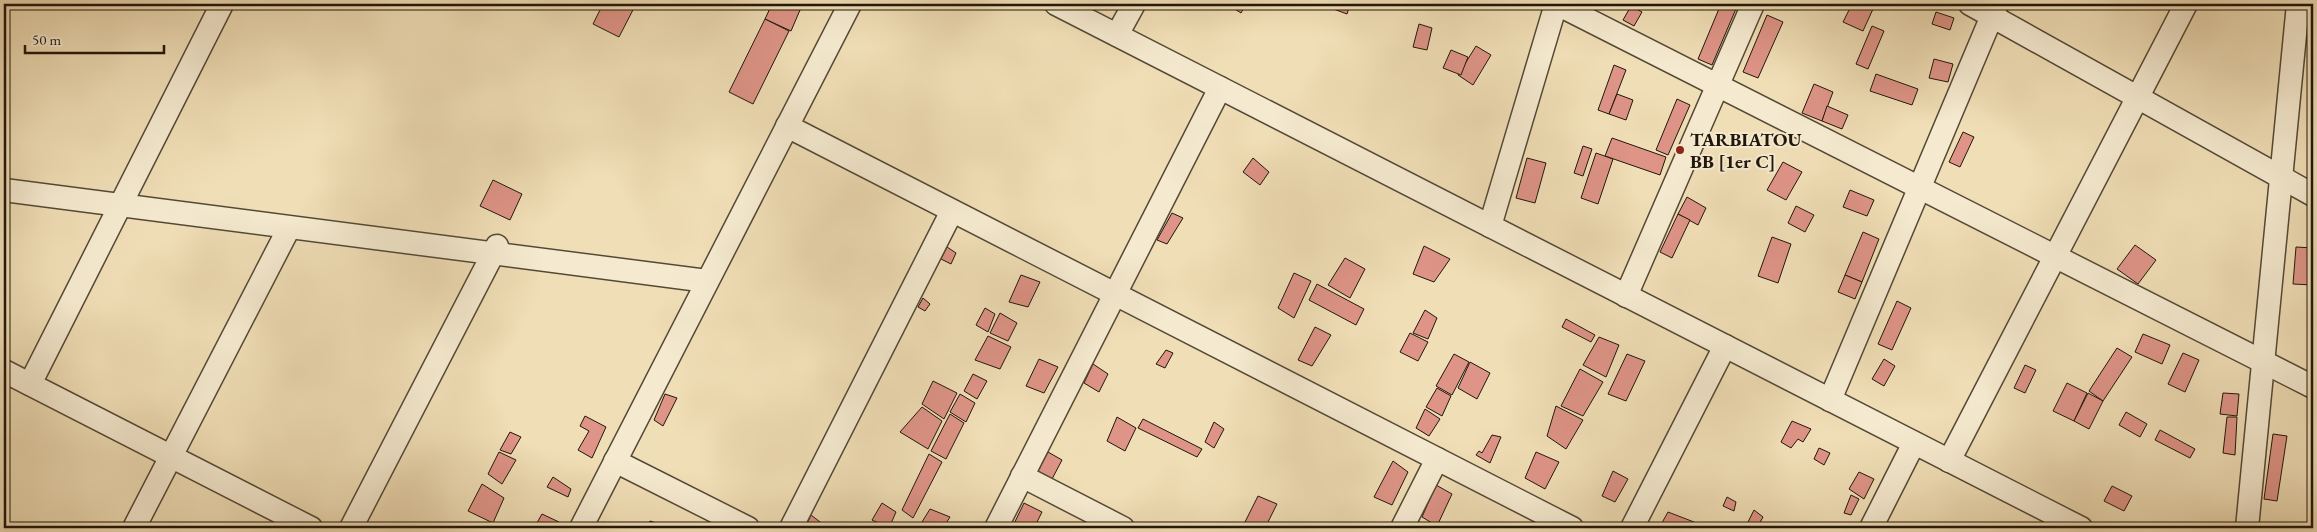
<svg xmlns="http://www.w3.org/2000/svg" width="2317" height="532" viewBox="0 0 2317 532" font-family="'EB Garamond',serif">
	<rect width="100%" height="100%" fill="#f0deb6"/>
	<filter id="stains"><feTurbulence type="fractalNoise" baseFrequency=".004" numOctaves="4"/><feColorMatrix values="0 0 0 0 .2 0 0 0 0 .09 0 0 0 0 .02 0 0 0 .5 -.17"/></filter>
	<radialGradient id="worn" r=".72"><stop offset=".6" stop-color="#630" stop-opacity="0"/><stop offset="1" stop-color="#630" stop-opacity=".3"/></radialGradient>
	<g fill="#de9487" stroke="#20170b">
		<path d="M603,4H636L619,37L593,24Z"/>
		<path d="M772,4H785L800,10L791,31L765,19Z"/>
		<path d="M1227,4H1246L1241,13Z"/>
		<path d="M1320,4H1350L1347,14Z"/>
		<path d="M1721,4H1738L1712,65L1698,59Z"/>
		<path d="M1852,4H1862L1873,9L1863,31L1843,22Z"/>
		<path d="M1631,6L1642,12L1634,26L1623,20Z"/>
		<path d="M1936,12L1954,18L1950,30L1932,24Z"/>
		<path d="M1767,15L1783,22L1758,78L1743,72Z"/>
		<path d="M765,19L789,31L753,104L729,92Z"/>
		<path d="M1419,24L1432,28L1427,50L1413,47Z"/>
		<path d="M1872,26L1884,31L1868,69L1856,64Z"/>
		<path d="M1476,46L1491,55L1473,85L1458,75Z"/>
		<path d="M1451,50L1468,57L1461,75L1443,68Z"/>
		<path d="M1934,59L1953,64L1948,82L1929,78Z"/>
		<path d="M1614,65L1626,70L1609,114L1598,110Z"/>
		<path d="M1876,74L1918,89L1912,105L1870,91Z"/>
		<path d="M1814,84L1833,92L1822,121L1802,113Z"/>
		<path d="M1617,94L1633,100L1626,120L1609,114Z"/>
		<path d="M1677,99L1690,105L1668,155L1656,150Z"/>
		<path d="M1827,106L1848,115L1842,129L1822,121Z"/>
		<path d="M1963,132L1974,137L1960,167L1949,162Z"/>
		<path d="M1612,138L1666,157L1660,175L1605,156Z"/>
		<path d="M1583,146L1592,149L1583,176L1574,173Z"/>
		<path d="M1596,153L1613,159L1598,204L1581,198Z"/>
		<path d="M1253,158L1269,172L1260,185L1243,172Z"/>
		<path d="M1527,158L1546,163L1535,203L1516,198Z"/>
		<path d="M1783,162L1802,172L1786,200L1767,190Z"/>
		<path d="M493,180L522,194L510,220L480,206Z"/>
		<path d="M1850,190L1874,200L1867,216L1843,207Z"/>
		<path d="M1687,197L1706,208L1698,225L1678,214Z"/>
		<path d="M1796,206L1814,215L1805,232L1788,223Z"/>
		<path d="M1172,213L1183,218L1167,244L1157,240Z"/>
		<path d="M1678,214L1690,220L1672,258L1660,252Z"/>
		<path d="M1863,232L1879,239L1862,282L1845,275Z"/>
		<path d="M1772,237L1791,244L1778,283L1758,276Z"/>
		<path d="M2135,245L2156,260L2138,284L2117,269Z"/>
		<path d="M1424,246L1450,259L1434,282L1413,274Z"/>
		<path d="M947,247L956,253L951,264L941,259Z"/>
		<path d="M2296,247L2313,248V285L2293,284Z"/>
		<path d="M1345,258L1365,269L1350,298L1328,285Z"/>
		<path d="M1294,273L1311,281L1294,318L1278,308Z"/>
		<path d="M1021,275L1040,282L1028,307L1009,302Z"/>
		<path d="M1845,275L1862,282L1855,299L1838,292Z"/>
		<path d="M1317,284L1364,309L1356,325L1309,300Z"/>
		<path d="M923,298L930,304L925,311L918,307Z"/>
		<path d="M1897,301L1911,308L1892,350L1878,344Z"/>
		<path d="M985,308L995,314L988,332L976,325Z"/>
		<path d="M1425,310L1437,318L1428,339L1413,333Z"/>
		<path d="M1000,313L1017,323L1008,341L990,333Z"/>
		<path d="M1566,319L1595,335L1591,342L1562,327Z"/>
		<path d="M1315,327L1331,335L1312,366L1298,360Z"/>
		<path d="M1410,333L1428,342L1418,361L1400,352Z"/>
		<path d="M2143,334L2170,345L2162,364L2135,352Z"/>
		<path d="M988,336L1011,347L1000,369L975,360Z"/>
		<path d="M1599,337L1619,345L1606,377L1583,365Z"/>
		<path d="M2117,348L2132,357L2103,401L2089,391Z"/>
		<path d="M1166,350L1173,353L1165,368L1156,364Z"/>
		<path d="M2183,353L2199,360L2185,392L2168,384Z"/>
		<path d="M1454,354L1469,362L1452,395L1436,386Z"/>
		<path d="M1627,354L1645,361L1626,401L1608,394Z"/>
		<path d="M1039,359L1058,367L1044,393L1026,386Z"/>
		<path d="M1884,359L1895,366L1884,386L1872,379Z"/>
		<path d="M1470,362L1490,373L1477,399L1458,388Z"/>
		<path d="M1093,364L1108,374L1099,392L1084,383Z"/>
		<path d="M2025,365L2036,370L2025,393L2014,388Z"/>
		<path d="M1580,369L1603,382L1583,416L1561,406Z"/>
		<path d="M973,374L987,381L977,399L964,391Z"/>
		<path d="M933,381L957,393L944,419L922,404Z"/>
		<path d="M2067,383L2087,393L2074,421L2053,411Z"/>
		<path d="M1437,388L1451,396L1442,416L1426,407Z"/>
		<path d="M2088,393L2103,401L2089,429L2074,421Z"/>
		<path d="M2223,393L2239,394L2237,416L2220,414Z"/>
		<path d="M665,394L677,398L663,426L654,420Z"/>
		<path d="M960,394L975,403L966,422L950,412Z"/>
		<path d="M1556,406L1583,420L1566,449L1547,436Z"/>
		<path d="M922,407L942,421L928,449L900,432Z"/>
		<path d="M1425,409L1440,419L1429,436L1416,428Z"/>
		<path d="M2126,412L2147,424L2140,437L2119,425Z"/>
		<path d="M950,414L964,423L946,459L931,451Z"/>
		<path d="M585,416L606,427L592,458L578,450L589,431L580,426Z"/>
		<path d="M1117,417L1136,428L1125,451L1107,441Z"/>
		<path d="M2227,417H2237L2235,455L2223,453Z"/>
		<path d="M1143,419L1202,449L1197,457L1138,428Z"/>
		<path d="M1792,421L1811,429L1803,442L1798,439L1791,448L1781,442Z"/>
		<path d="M1214,422L1224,429L1214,448L1205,442Z"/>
		<path d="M2160,430L2195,449L2190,458L2155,440Z"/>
		<path d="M510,432L521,437L511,454L500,450Z"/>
		<path d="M2273,434L2287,436L2277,501L2264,499Z"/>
		<path d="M1492,435L1501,437L1490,463L1476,455L1479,451L1482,453Z"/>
		<path d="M1819,448L1830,453L1824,465L1814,459Z"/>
		<path d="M499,452L516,460L502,484L488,474Z"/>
		<path d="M1048,452L1062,460L1052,479L1038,471Z"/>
		<path d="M1536,452L1559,462L1545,489L1525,478Z"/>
		<path d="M929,454L942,462L913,518L902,510Z"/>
		<path d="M1393,461L1408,472L1392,505L1374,497Z"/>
		<path d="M1613,471L1628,479L1615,502L1602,496Z"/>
		<path d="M1859,472L1874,479L1864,499L1849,489Z"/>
		<path d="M553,477L571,489L568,497L547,487Z"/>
		<path d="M482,484L504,498L493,523L468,511Z"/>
		<path d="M1436,485L1452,494L1437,526L1422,517Z"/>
		<path d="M2112,486L2132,496L2124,511L2104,501Z"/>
		<path d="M1851,495L1859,499L1851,515L1844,513Z"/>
		<path d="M1258,496L1277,504L1265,528H1242Z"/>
		<path d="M1727,497L1736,502L1734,511L1723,506Z"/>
		<path d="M882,503L896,512L889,528L872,520Z"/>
		<path d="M1024,503L1042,512L1034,528H1012Z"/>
		<path d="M930,509L950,517L943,528H933L922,522Z"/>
		<path d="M1754,510L1763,517L1757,528H1745Z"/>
		<path d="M1668,512L1694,522L1691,528H1659Z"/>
		<path d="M542,514L559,522L556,528H534Z"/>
		<path d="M811,515L824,525L823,528H805Z"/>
		<path d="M2313,515V528H2307Z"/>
		<path d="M650,521L672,528H647Z"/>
		<path d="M603,522L617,528H599Z"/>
	</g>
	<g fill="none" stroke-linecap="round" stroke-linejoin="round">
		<g stroke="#544936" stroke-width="25">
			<g id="minor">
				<path d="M1056,4L2081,528"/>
				<path d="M1557,4L2313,387"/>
				<path d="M1970,4L2313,195"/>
				<path d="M1117,35L1134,4"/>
				<path d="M787,126L1572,528"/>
				<path d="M4,190L707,281"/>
				<path d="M1490,226L1556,4"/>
				<path d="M1626,296L1753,4"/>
				<path d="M4,371L311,528"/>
				<path d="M30,384L222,4"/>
				<path d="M1830,400L1997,4"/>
				<path d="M615,461L748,528"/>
				<path d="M1949,461L2186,4"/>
				<path d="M1022,476L1123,528"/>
				<path d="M134,528L289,228"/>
				<path d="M351,528L497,246"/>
				<path d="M581,528L850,4"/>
				<path d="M791,528L952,211"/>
				<path d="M996,528L1220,88"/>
				<path d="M1402,528L1437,459"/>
				<path d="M1632,528L1725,346"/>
				<path d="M1871,528L1914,443"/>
				<path d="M2247,528L2298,4"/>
			</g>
		</g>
		<use href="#minor" stroke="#f5ead0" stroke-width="22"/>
	</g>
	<circle fill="#8f2418" stroke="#f5ead0" stroke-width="2" cx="1680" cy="150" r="5"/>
	<g text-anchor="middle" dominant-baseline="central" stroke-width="4" stroke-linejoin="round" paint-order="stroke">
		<g font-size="19" font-weight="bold" fill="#20170b" stroke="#f5ead0" text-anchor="start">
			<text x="1690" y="139">TARBIATOU<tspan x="1690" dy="22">BB [1er C]</tspan></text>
		</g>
	</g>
	<rect width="2317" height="532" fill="none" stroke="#f0deb6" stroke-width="20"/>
	<rect x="5" y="5" width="2307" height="522" fill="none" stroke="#20170b" stroke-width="2.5"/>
	<rect x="10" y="10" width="2297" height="512" fill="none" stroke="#20170b"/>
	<path d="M25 45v8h139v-8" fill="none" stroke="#20170b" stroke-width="2.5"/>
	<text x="32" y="45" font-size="15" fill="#20170b" stroke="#f5ead0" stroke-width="4" paint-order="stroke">50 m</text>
	<rect width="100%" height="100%" filter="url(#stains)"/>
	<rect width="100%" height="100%" fill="url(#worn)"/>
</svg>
